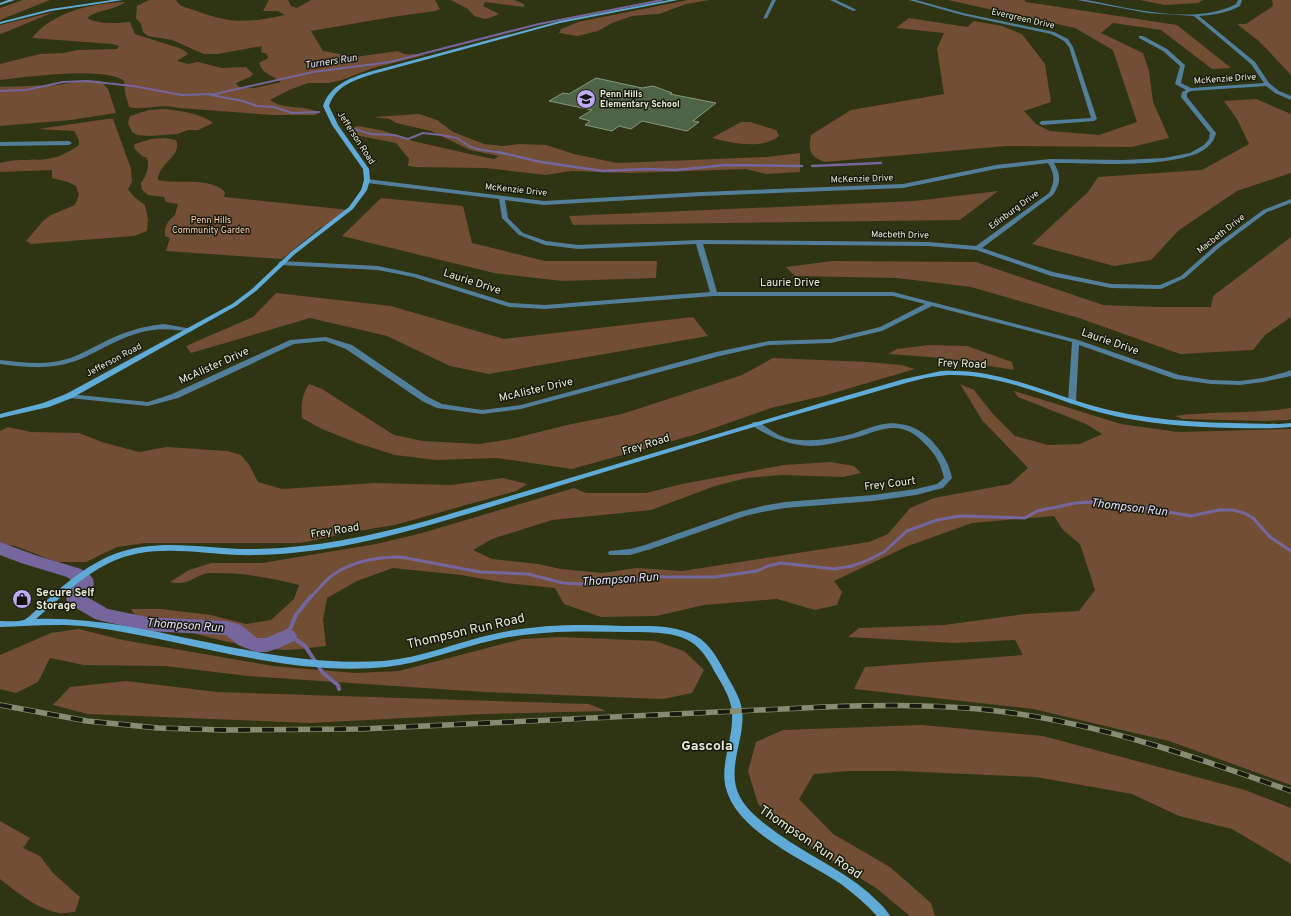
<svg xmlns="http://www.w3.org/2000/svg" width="1291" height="916" viewBox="0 0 1291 916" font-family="Overpass,sans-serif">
	<rect width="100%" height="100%" fill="#2f3413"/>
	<g fill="#724e35">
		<path d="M23,0H50L0,20V8Z"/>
		<path d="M149,0H176C179,7 188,8 194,10C231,24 247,23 285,15L278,11H263L269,0H288L291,6L297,8L311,0H435L440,9L435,11L392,17L311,31L323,51L355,57L398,51L404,54L425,55L373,68L342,80L329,83H308L289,90L270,100C284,111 306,104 319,113L315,115H272L179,108C160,103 145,111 129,107L125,92L124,81C105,66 26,77 0,80V64L40,54L64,53L77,50L117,49L119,46L112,44L32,38C53,11 94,3 126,2C115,10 99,9 87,18C98,25 118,23 130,22L135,34L182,49L188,54L177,61L188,64L198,62L222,68L246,67L253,74L250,77L236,83L239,87L254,88L281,82C272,74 264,76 259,63L268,58L267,54L261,52L262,46L218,54H204L172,40L148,36L143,32L141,24L136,18L137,6Z"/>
		<path d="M451,0H514L524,4V7L485,2L483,6L499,14L492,17L485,19L474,16L468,9Z"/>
		<path d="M688,0H709L686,4L659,14L632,16L612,23L598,31L577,36L559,33L561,29L578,22Z"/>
		<path d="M948,0H1024L1026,2L1177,25L1231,68L1212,69L1161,30L1113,23L1101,33L1143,53L1149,71L1153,102L1169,138L1132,147L1006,146L824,162C810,156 808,151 811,135L851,110L944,94L937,49L944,33L896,28L909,18L967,27L974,21L1002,26L1022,34L1045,64L1051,102L1024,111L1036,124L1050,131L1099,135L1137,122L1113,50L1075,28Z"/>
		<path d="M1140,0H1203L1198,3L1165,5Z"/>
		<path d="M1272,0H1291V75L1260,42L1237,24H1246L1273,6Z"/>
		<path d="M54,12L6,32L0,34V25Z"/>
		<path d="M86,80L101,81L108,89L116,113L71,120L0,126V87L58,85Z"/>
		<path d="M1256,99L1291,114V173L1237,191L1179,230L1151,260L1114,266L1032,244L1088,192L1098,177L1202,170L1249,144L1237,119L1224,101Z"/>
		<path d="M165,109C180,111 201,113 213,123L198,130H188L177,134L149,136L138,135L132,132L128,123L130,116L149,110Z"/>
		<path d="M419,114L437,120L453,132L484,144L503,146L519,144L546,145L574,154L617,163L767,157L800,153V172L766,174L746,169L631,173L571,171L546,175L485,168L416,167L408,166L409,159L396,143L355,135L349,130L357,126L381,130L413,141L465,153L494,159L499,156L470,150L431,131L396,123L390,119L373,117Z"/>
		<path d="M107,119H113L131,169L132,182L128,189L134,197L145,205L148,219L147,231L134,236L31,244L26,241L43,221L51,215L75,205L79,195L76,186L68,182L52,178V170L0,172V163C32,155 48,168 79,145V140L74,131L38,129Z"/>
		<path d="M741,122H750L776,130L779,136C762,150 732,143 712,138Z"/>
		<path d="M165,138L176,140C183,156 158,163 158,180C178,185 209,176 225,192L224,197L349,210L334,221L320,228L282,259L166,251L170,238L165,236C164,227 168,220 175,215L178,204L166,202L164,197L148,195L142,190L141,183C146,176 150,167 147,158L142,156L134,148L135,144L151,139Z"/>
		<path d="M998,191L960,220L573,225L569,216L915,201Z"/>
		<path d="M381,198L463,206L472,243L545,261H657L656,278L562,281L494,273L342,236Z"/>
		<path d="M1291,237V317L1265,335L1253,350L1180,354L1079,318L971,287L897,278L795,276L786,267L833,261L976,262L1103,305L1157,307H1211L1213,296Z"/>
		<path d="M276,293L391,306L504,339L693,317L708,336L489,374L450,366L387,336L310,318L191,353L186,346L253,317Z"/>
		<path d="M929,345L967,346L1012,362L1014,370L942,358L888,354L897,349Z"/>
		<path d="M773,358L868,362L901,365L915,369L823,396L771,408L694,435L572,469L497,458L436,460L395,455L357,443L322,429L302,418C301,404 302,395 309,384L322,389L394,435L423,441L479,444L511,439L567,425L622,414L742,375Z"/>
		<path d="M960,384L974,390L993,414L1015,436L1048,445L1080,444L1102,434L1086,424L1018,397L1014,391L1121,424L1178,432L1291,429V785L1169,741L1033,709L854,689L865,667L1023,655L1015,640L954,643L848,637L859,628L944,625L1025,614L1079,611L1095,590L1080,544L1063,530L1054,516L972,523L908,546L834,581L842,592L837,605L815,610L777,599L704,605L656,616L601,617L564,604L555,588L506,583L461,575L393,568L357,581L327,598L323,620L326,646C313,647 299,650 286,650C233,647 184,631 134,614L131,609H161L211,615L246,624L271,620L294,599L299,585C271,578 240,572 211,573C195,573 191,587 170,582L189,570L211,563H262L376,544L422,533L574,488L586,493H646L682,484L784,465L831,462L854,466L861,473L843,477L781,475L747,478L715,486L651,510L552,520L492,539L473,550L492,559L538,564L561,569L602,573L637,568L682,571L869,542L888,534L910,508L934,498L1010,484L1028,468L982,420Z"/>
		<path d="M1291,408V419L1289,420L1265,421L1183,419L1175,416C1213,411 1253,414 1291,408Z"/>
		<path d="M8,427L31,432L79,433L102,442L139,452L167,447L227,451L241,455L250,466L258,482L282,489L375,483L451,485L503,478L527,484L516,491L395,525L352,532L301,543H145L117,547L86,562H57L15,546L0,544V431Z"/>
		<path d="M79,629L123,640L273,666L355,673L399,671L522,639L560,637L655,641L684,651L704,670L692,693L663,699L484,692L248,676L165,666L84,665L50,658L38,682L16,693L0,689V655L51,633Z"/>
		<path d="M126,681L217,692L589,704L606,711L483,714L310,723L88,714L53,705L70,687Z"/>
		<path d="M922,725L1043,736L1245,790L1291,808V864L1232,829L1179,816L1132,794L1036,777L897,771H849L814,774L799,799L833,834L890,867L931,903L935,916H910L876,888L803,842L758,804L748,771L756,742L783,730Z"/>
		<path d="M0,821L30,838L23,848L40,856L53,873L80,897L75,912C70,912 64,914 59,913C37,909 18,893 0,879Z"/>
	</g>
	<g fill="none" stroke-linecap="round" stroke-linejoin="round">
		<g stroke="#75669d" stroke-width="2">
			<path d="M0,91L26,90L63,82L86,81L133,86L182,95L215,94L313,72L390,62L539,24L662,0"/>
			<path d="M211,95L243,101L257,106L274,107L292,113L319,112"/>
			<path d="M351,128L371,134L394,135L408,139L423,133L441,135L457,138L469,146L477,149L502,153"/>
		</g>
		<g stroke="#75669d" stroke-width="2.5">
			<path d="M498,152L541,162L603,171L647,169L676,170L726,165L802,166"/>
			<path d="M812,166L881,163"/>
		</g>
		<path stroke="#75669d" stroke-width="3" d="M311,597C317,591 323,583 330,577C349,562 377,557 401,557L480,572L528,574L563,583L581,584L614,583L660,577H715L757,571L768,566L781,563L835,569L852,566L866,561L884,552L907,531L937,520L960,516L1025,518L1037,511L1076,503L1092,502L1140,507L1191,516L1219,510H1233L1244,513L1253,518L1270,537L1291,551"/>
		<path stroke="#75669d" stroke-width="4" d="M311,596L296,615L287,636L295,639L305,646L323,673L338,685L339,689"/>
		<path fill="#75669d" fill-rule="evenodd" d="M0,542L35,555L81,569L90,575L93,579L94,584L87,597L108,609L147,617L227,621L241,625L257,638H266L287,629L294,631L297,636L294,641L279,648L267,652H256L238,645L226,635L147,631L102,621L95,619L69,604L66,599L74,584V582L67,577L21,563L0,555Z"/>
	</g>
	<path fill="#4f6446" stroke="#849a7b" d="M596,78L642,88L653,86L672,93L670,94L716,103L693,121L699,122L687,131L642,121L631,129L619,126L612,131L585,125L590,121L579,118L592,110L549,101L563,93L569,94Z"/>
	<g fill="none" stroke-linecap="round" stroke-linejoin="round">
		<g fill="#527e9a" fill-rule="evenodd">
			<path d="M772,0H776L767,18L763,19Z"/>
			<path d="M830,0H836L857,10L853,11Z"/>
			<path d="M909,0H916L963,13L1054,32L1068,39L1073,47L1097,119L1094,121L1042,125L1039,123L1042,121L1091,118L1069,47L1064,41L1051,34L962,15Z"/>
			<path d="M1077,0H1086C1131,8 1194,26 1236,4L1238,0H1242L1240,6C1226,13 1214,15 1199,16L1255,62L1269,83L1279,91L1291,96V100L1275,93L1266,86L1191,91L1187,93V97L1216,133C1214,144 1203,152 1193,155C1153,168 1096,163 1054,163C1061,175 1061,183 1053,195L982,248L1053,272L1111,284L1160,285L1181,276L1216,245L1263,210L1291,199V203L1267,212L1220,247L1185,278L1161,289L1111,288L1051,276L976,250L928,246L703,244L717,292H893L1078,340L1179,375L1211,380L1240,381L1263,378L1286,372L1291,370V376L1263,382L1240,385L1211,384L1175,379L1079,345L1076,402L1072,404L1068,402L1072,342L932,306L882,331L831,343L769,345L720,356L521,409L482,414L437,408L422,401L346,349L325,341L294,344L178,398L148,406L69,398L65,396L69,394L148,402L172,394L290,340L326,337L352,345L428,397L442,404L482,410L521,405L716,352L769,341L831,339L880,327L925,304L893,296H714L545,309L509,307L413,277L378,270L281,265L278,263L281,261L378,266L416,274L510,303L545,305L710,292L696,244L578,249L545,245L519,235L502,218L499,199L367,183L364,181L367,179L544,201L701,192L903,184L996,165L1050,159L1123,160L1164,158L1190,153L1204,145L1209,139L1210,133L1181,97L1182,92L1186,90L1175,84L1180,66L1163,51L1139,38V36H1143L1167,49L1185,65L1181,83L1191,88L1264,83L1251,64L1194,16L1148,13ZM1048,163C1055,174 1055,181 1049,193L976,246L928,242L699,240L578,245L546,241L523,233L508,218L505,200L544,205L701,196L903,188L996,169Z"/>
			<path d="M0,142L69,141L72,143L69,145L0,146Z"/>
			<path d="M164,324L192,329L193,330L190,332C154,325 135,332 103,348C93,353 83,359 72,362C48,370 24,367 0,364V360C22,362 45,366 67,359C78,356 89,349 100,344C121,333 141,326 164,324Z"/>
			<path d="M753,422C761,421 766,428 772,431C780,437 791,440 801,440C818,441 835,438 852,434C867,429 884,421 900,424C912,425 923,432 932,441C942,452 949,463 952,478L943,488L916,495L873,501L785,508L762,512L745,516L651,549L630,555H609L608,553L609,551L630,549L645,545L739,512L762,506L785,502L873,495L916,489L937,484L944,478C941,464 935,453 925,444C919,437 911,431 902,429C888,425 871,433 858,437C842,441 826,446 810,446C788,445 771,438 753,426L752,424Z"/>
		</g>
		<g fill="#5faad6" fill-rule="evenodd">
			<path d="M8,0H15L0,5V3Z"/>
			<path d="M112,0H123L51,11L0,24V22L51,9Z"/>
			<path d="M669,0H678L560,23L373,74C355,80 335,86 329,106L338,125L369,169L370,180L367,190L353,209L295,254L256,291L236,306L72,398L49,407L0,418V414L43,403L66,394L232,304L252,289L291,252L349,207L361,190L364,180L363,169L332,125L323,106C330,85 350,78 369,72L560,21Z"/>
			<path d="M941,371C1000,367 1054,397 1109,410C1165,423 1222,423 1279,424L1291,423V427C1271,429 1252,428 1232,428C1188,427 1144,424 1102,413C1052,399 1002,374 949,375C927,376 906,383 885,389C852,399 818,408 784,418C700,443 616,468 533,494C470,513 407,534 343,546C308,552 273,556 238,555C194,553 150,543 109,563C81,577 59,599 36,619C91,617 143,629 196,640C258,653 320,665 383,661C421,658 457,642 494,634C537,624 580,624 624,626C648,626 674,624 696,636C710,644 717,658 725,672C731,684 740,696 742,710C746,739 725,769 740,797C746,808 755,816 765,824C797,850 837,866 869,893C876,900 885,907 890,916H877C866,904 854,894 841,884C807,861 746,836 729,797C716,769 734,742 732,713C731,698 723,686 716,674C710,663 704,652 694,644C675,630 649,633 627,632C582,631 538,630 494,640C458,648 423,663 386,667C286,677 188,640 91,627C61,623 30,626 0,627V621C7,621 18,622 24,620C31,616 41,605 47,600C68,581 90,563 117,553C163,537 209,550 256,549C314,548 370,536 426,521L828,401L904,379Z"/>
		</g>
		<g stroke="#878c71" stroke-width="5.5">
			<path id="rail" d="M0,705L87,721L158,728L224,730L361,729L824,707C884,705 945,704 1005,712C1104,725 1198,758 1291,791"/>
		</g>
		<use href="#rail" stroke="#181a0c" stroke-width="4" stroke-dasharray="12" stroke-linecap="butt"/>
	</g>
	<defs>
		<g id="school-disc" transform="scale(1)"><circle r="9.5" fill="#bea9f5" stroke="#181a0c"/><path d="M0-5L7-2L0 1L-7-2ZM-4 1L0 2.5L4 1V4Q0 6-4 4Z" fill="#111"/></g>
		<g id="shop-disc" transform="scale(1)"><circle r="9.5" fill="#bea9f5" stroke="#181a0c"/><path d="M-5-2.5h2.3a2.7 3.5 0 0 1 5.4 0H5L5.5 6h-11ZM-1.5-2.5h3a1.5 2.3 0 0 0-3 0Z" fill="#111"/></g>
	</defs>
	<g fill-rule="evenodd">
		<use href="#school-disc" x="586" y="99"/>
		<use href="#shop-disc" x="22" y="599"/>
	</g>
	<g text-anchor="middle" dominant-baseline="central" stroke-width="3" stroke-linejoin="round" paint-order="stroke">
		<g font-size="9" fill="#e6ead6" stroke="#181a0c">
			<text transform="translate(1023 19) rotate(13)">Evergreen Drive</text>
			<text transform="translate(1225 79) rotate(-4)">McKenzie Drive</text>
			<text transform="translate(356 138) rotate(57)">Jefferson Road</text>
			<text transform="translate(862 179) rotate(-2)">McKenzie Drive</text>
			<text transform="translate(516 190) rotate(6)">McKenzie Drive</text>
			<text transform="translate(1014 210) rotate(-36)">Edinburg Drive</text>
			<text transform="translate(1221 234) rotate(-38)">Macbeth Drive</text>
			<text transform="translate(900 235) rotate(1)">Macbeth Drive</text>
			<text transform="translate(114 360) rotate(-28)">Jefferson Road</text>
		</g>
		<g font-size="9" font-weight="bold" fill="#e6ead6" stroke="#181a0c" text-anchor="start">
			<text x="600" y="94">Penn Hills<tspan x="600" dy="10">Elementary School</tspan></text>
		</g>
		<g font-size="9" fill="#fccdac" stroke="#181a0c">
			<text x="211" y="220">Penn Hills<tspan x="211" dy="10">Community Garden</tspan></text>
		</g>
		<g font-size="10" font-style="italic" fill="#e3dbfc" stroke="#181a0c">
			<text transform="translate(331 62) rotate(-9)">Turners Run</text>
		</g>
		<g font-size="11" fill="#e6ead6" stroke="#181a0c">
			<text transform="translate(472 282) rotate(18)">Laurie Drive</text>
			<text x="790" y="283">Laurie Drive</text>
			<text transform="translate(1110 342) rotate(19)">Laurie Drive</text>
			<text transform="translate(962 364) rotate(2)">Frey Road</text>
			<text transform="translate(214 366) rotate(-24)">McAlister Drive</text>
			<text transform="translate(536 390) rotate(-13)">McAlister Drive</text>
			<text transform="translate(646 445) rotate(-17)">Frey Road</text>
			<text transform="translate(890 484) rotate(-7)">Frey Court</text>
			<text transform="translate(335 531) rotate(-9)">Frey Road</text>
		</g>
		<g font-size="11" font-weight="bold" fill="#e6ead6" stroke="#181a0c" text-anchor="start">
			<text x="36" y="593">Secure Self<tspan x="36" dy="13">Storage</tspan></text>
		</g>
		<g font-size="12" font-style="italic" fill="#e3dbfc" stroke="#181a0c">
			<text transform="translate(1129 508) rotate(7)">Thompson Run</text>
			<text transform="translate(620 580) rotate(-4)">Thompson Run</text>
			<text transform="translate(185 626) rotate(4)">Thompson Run</text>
		</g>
		<g font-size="13" fill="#e6ead6" stroke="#181a0c">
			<text transform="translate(466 632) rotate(-13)">Thompson Run Road</text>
			<text transform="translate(810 843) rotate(34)">Thompson Run Road</text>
		</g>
		<g font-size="14" font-weight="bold" fill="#e6ead6" stroke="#181a0c">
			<text x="707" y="746">Gascola</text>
		</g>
	</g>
</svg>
